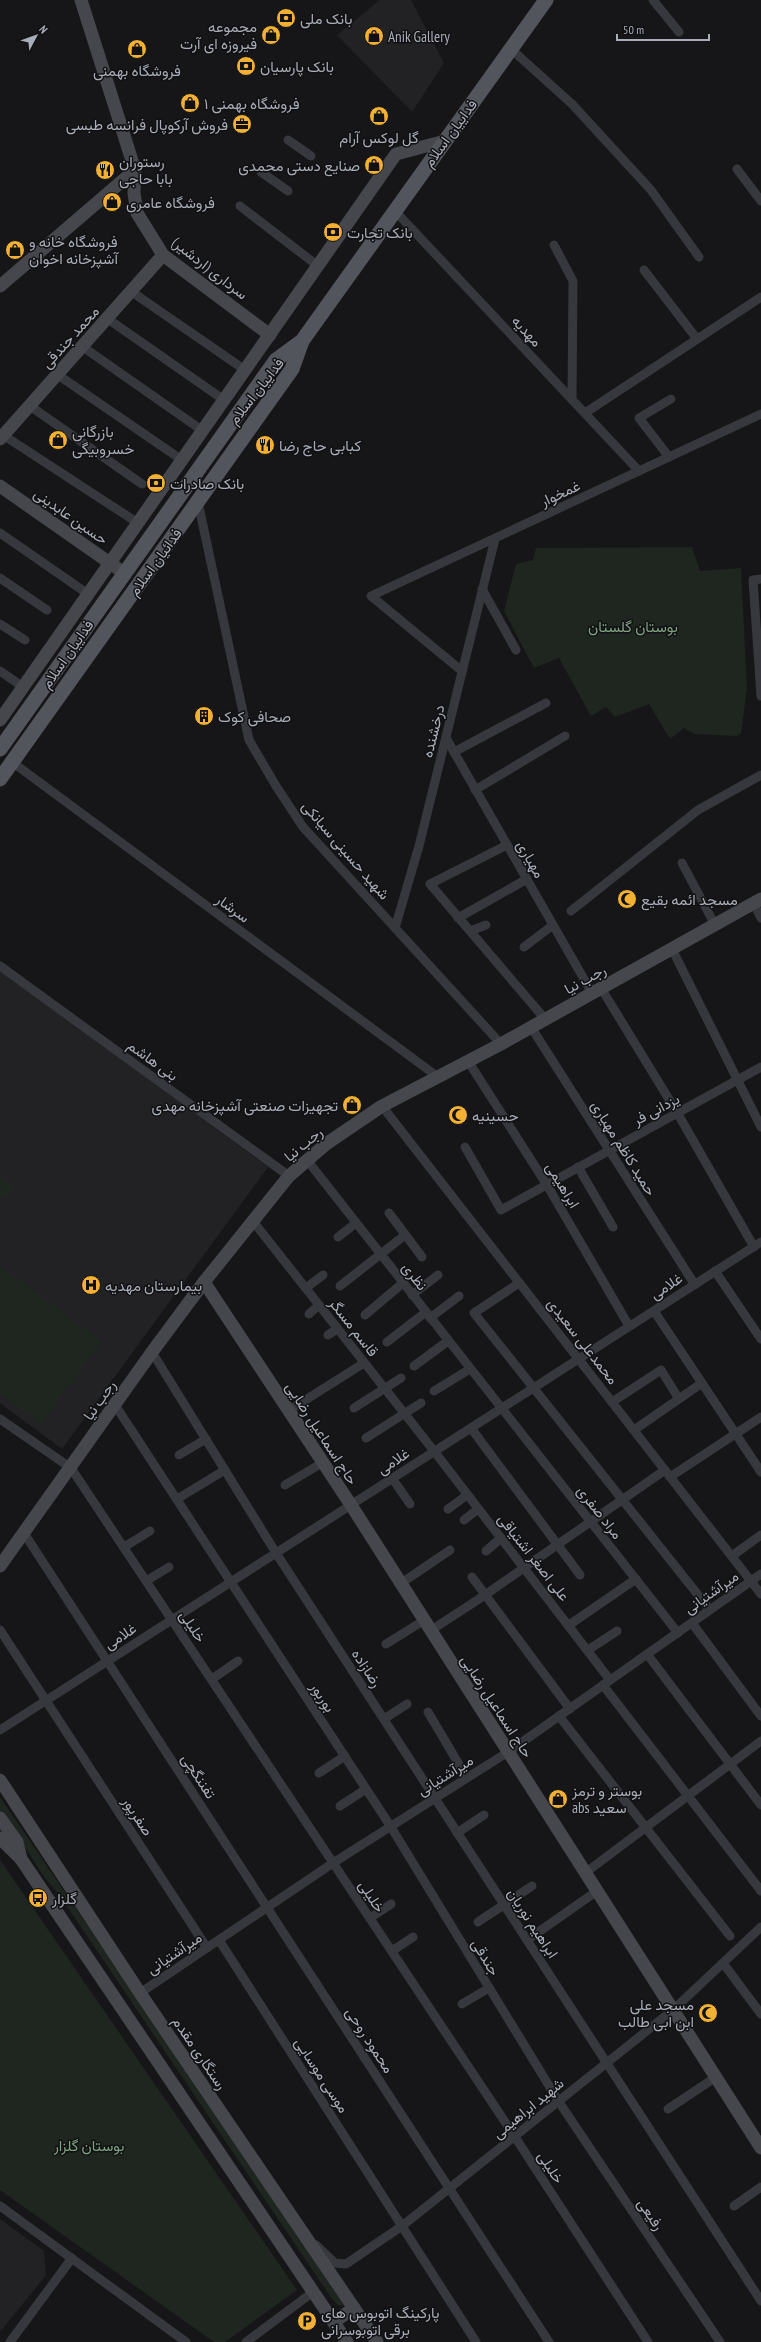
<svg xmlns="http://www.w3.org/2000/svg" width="761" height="2342" viewBox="0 0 761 2342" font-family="'PT Sans Narrow',Vazirmatn,sans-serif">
	<rect width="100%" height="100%" fill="#161618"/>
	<g fill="#222225">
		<path d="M380,0H411L444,63L412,112L337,35Z"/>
		<path d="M0,970L268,1167L62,1449L0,1403Z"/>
		<path d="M0,2219L44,2251L46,2275L0,2332Z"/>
	</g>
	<g fill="#1e261f">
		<path d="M692,547L700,571L741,568L747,688L741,734L736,736L694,734L684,728L670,739L649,704L615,717L606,707L591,716L559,658L534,668L504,611L516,564L533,560L536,548Z"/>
		<path d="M0,1175L16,1187L4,1199L0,1196Z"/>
		<path d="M0,1265L102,1341L41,1424L0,1394Z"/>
		<path d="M0,1797L345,2305L339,2306L332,2299L60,1896L42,1874L20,1839L0,1812Z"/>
		<path d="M0,1860L297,2290L225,2342H214L0,2190Z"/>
	</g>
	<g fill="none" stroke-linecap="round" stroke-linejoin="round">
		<g stroke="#37383d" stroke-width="9">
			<path d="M653,0L679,32"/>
			<path d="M511,49L572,104L651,190L699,257"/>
			<path d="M288,140L311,156"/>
			<path d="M737,169L761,201"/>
			<path d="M261,172L288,191"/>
			<path d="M240,206L318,266"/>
			<path d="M395,211L639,471"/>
			<path d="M554,245L573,281L572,399"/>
			<path d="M644,270L697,339"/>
			<path d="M132,292L245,370"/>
			<path d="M108,319L224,400"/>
			<path d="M83,347L203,431"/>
			<path d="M58,375L182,460"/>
			<path d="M30,406L142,484"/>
			<path d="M585,413L761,297"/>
			<path d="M3,435L138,523"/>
			<path d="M669,457L639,418L671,399"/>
			<path d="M198,502L249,740L276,786L303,827L501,1044"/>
			<path d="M0,533L88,594"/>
			<path d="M0,578L47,610"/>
			<path d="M761,579L753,580L761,696"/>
			<path d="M482,589L516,650"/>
			<path d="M0,624L25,640"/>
			<path d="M0,671L23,687"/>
			<path d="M462,671L371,596L761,414"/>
			<path d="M446,738L592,993"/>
			<path d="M454,752L546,703"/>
			<path d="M12,762L438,1077"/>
			<path d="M475,790L565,736"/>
			<path d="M507,845L430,884L545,1019"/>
			<path d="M682,863L715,925"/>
			<path d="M754,904L761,918"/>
			<path d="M571,911L698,810L761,775"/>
			<path d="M458,918L527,879"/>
			<path d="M395,928L419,846L495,539"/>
			<path d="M470,931L486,925"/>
			<path d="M524,947L553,925"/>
			<path d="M672,949L761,1127"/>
			<path d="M0,966L289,1176"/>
			<path d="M601,988L678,1114L754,1247"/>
			<path d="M531,1027L695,1285"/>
			<path d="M468,1061L547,1185L629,1326"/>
			<path d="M382,1106L761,1594"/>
			<path d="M465,1147L501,1210L761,1067"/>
			<path d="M307,1160L678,1633"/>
			<path d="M578,1167L613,1227"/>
			<path d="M389,1213L422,1257"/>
			<path d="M252,1220L434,1451L610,1680"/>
			<path d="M338,1237L356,1223"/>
			<path d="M715,1271L761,1339"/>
			<path d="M519,1283L474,1313L710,1610"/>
			<path d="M340,1286L405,1235"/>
			<path d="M306,1288L323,1275"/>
			<path d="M412,1295L438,1275"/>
			<path d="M654,1311L761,1472"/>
			<path d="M309,1314L319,1305"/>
			<path d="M365,1315L403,1283"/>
			<path d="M430,1318L459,1296"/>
			<path d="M328,1335L337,1329"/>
			<path d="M387,1342L426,1312"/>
			<path d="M152,1352L276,1553L761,2301"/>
			<path d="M414,1366L448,1341"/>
			<path d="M434,1391L470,1369"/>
			<path d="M612,1402L661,1370L679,1399"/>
			<path d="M115,1405L391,1827L559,2102L720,2342"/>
			<path d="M354,1408L401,1378"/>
			<path d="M288,1411L364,1363"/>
			<path d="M0,1419L71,1468L515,2137L648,2342"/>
			<path d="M471,1428L580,1575"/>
			<path d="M634,1430L702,1383"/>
			<path d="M366,1438L421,1403"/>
			<path d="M179,1455L206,1439"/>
			<path d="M670,1477L761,1417"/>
			<path d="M392,1478L410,1504"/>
			<path d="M285,1485L322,1463"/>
			<path d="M177,1499L225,1470"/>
			<path d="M448,1509L467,1495"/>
			<path d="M464,1520L478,1509"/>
			<path d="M24,1533L549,2342"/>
			<path d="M124,1547L150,1531"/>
			<path d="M486,1551L501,1538"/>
			<path d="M732,1556L761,1535"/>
			<path d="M472,1577L570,1709"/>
			<path d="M146,1581L169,1567"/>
			<path d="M400,1584L450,1550"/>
			<path d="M692,1623L761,1716"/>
			<path d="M569,1625L636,1579"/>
			<path d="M0,1630L207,1948"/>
			<path d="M430,1631L485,1595L665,1470"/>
			<path d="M386,1644L423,1621"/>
			<path d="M588,1650L617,1631"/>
			<path d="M647,1654L761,1805"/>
			<path d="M212,1679L238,1661"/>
			<path d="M603,1685L761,1891"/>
			<path d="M428,1712L467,1778"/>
			<path d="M559,1716L730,1936"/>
			<path d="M384,1719L407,1704"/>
			<path d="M0,1730L761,1242"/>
			<path d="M319,1773L345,1756"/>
			<path d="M340,1806L366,1789"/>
			<path d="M457,1833L484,1815"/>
			<path d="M585,1873L761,1741"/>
			<path d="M370,1918L391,1904"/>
			<path d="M478,1922L532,1886"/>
			<path d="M219,1940L476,2342"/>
			<path d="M527,1940L597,1891"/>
			<path d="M392,1951L413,1937"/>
			<path d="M723,1963L761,2014"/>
			<path d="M140,1993L333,1863L508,1752L761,1574"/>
			<path d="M462,2004L489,1988"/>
			<path d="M668,2109L716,2077"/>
			<path d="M0,2206L186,2342"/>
			<path d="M734,2206L761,2187"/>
			<path d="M316,2245L335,2263L346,2264L402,2226L673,2010L761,1927"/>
			<path d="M10,2342L72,2258"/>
			<path d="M246,2342L313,2292"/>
		</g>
		<g stroke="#45474d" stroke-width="13">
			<path d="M81,0L135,170L134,193L137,213L163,255L270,335"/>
			<path d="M0,286L135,170"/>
			<path d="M0,439L163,255"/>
			<path d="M0,486L117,568"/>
			<path d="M0,720L396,154L445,141"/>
			<path d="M204,1282L351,1505L761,2148"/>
			<path d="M0,1566L152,1352L204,1282L289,1176L326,1144L382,1106L501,1044L761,899"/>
			<path d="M0,1780L140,1993L377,2342"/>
			<path d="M0,1818L17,1842L21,1859"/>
			<path d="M0,1838L21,1859L347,2342"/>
			<path d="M334,2322L354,2308"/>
		</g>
		<g stroke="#53555c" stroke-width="15">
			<path d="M0,749L276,360L302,341L546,0"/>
			<path d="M0,779L292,369L302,341"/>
		</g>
	</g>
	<defs>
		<g id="bank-disc" transform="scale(1)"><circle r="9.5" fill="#f2b134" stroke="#111113"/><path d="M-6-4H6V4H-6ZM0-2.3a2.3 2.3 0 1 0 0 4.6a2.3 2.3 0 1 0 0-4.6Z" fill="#111"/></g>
		<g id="shop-disc" transform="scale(1)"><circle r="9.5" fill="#f2b134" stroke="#111113"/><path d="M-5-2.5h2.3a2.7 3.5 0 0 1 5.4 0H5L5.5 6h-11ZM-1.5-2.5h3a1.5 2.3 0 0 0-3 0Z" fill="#111"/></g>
		<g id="office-disc" transform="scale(1)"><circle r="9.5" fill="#f2b134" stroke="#111113"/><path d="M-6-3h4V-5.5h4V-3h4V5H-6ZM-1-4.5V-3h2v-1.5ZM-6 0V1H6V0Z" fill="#111"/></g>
		<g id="restaurant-disc" transform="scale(1)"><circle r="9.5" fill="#f2b134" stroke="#111113"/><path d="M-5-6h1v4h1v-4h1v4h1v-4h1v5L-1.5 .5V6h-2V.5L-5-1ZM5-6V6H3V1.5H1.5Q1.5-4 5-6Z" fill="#111"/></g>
		<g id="building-disc" transform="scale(1)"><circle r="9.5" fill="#f2b134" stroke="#111113"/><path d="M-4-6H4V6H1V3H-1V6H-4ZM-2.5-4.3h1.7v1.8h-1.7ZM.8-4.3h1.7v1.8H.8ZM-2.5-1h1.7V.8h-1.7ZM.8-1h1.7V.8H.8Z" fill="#111"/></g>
		<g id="mosque-disc" transform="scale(1)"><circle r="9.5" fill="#f2b134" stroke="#111113"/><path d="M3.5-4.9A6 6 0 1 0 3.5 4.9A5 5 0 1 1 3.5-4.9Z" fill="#111"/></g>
		<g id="hospital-disc" transform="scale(1)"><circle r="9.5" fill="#f2b134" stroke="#111113"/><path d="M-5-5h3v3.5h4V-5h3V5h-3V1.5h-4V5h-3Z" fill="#111"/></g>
		<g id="bus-disc" transform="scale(1)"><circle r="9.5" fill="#f2b134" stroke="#111113"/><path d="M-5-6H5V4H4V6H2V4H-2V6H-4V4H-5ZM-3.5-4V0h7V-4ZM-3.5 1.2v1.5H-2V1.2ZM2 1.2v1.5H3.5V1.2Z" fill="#111"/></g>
		<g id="parking-disc" transform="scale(1)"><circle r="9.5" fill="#f2b134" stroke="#111113"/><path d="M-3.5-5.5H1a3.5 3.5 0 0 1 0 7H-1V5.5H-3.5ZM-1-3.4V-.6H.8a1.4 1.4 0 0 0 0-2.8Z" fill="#111"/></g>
	</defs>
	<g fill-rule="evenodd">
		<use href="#bank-disc" x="286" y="18"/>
		<use href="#shop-disc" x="271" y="35"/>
		<use href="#shop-disc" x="374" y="36"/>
		<use href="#shop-disc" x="137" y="49"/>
		<use href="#bank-disc" x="246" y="66"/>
		<use href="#shop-disc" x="190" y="103"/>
		<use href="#shop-disc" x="379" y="116"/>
		<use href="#office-disc" x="242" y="124"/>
		<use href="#shop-disc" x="374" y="165"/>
		<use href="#restaurant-disc" x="105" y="170"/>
		<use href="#shop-disc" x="112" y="202"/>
		<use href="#bank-disc" x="333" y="232"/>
		<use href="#shop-disc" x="15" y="250"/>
		<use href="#shop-disc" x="58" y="440"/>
		<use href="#restaurant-disc" x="265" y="445"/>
		<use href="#bank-disc" x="156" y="483"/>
		<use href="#building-disc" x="204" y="716"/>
		<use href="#mosque-disc" x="627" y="899"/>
		<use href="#shop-disc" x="352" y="1105"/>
		<use href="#mosque-disc" x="458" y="1115"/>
		<use href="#hospital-disc" x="91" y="1285"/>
		<use href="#shop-disc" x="558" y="1799"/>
		<use href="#bus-disc" x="38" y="1898"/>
		<use href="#mosque-disc" x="708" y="2013"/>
		<use href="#parking-disc" x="307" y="2321"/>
	</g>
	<g text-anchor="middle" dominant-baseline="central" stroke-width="3" stroke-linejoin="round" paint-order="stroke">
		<g font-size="15" fill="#a8adb8" stroke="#111113" text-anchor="start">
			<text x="300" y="18">بانک ملی</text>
			<text x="257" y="26" text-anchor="end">مجموعه<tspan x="257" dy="17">فیروزه ای آرت</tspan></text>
			<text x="388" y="36">Anik Gallery</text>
			<text x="260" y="66">بانک پارسیان</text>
			<text x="137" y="70" text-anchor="middle">فروشگاه بهمنی</text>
			<text x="204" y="103">فروشگاه بهمنی ۱</text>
			<text x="228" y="124" text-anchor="end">فروش آرکوپال فرانسه طبسی</text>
			<text x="379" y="137" text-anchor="middle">گل لوکس آرام</text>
			<text x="119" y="161">رستوران<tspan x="119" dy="17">بابا حاجی</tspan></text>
			<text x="360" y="165" text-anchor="end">صنایع دستی محمدی</text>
			<text x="126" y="202">فروشگاه عامری</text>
			<text x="347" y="232">بانک تجارت</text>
			<text x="29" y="241">فروشگاه خانه و<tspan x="29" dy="17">آشپزخانه اخوان</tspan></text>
			<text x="72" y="431">بازرگانی<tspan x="72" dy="17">خسروبیگی</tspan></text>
			<text x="279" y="445">کبابی حاج رضا</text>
			<text x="170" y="483">بانک صادرات</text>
			<text x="218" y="716">صحافی کوک</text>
			<text x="641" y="899">مسجد ائمه بقیع</text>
			<text x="338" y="1105" text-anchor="end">تجهیزات صنعتی آشپزخانه مهدی</text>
			<text x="472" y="1115">حسینیه</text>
			<text x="105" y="1285">بیمارستان مهدیه</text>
			<text x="572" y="1790">بوستر و ترمز<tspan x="572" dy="17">abs سعید</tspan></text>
			<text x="52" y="1898">گلزار</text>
			<text x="694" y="2004" text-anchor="end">مسجد علی<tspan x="694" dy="17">ابن ابی طالب</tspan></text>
			<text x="321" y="2312">پارکینگ اتوبوس های<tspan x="321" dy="17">برقی اتوبوسرانی</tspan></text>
		</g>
		<g font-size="15" fill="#a8adb8" stroke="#111113">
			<text transform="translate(450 133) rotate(-54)">فداییان اسلام</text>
			<text transform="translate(210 268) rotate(38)">سرداری (اردشیر)</text>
			<text transform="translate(527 331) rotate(47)">مهدیه</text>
			<text transform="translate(70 337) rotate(-48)">محمد جندقی</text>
			<text transform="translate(256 391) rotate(-52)">فداییان اسلام</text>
			<text transform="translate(560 493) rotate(-25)">غمخوار</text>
			<text transform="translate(71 516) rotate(35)">حسین عابدینی</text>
			<text transform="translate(155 562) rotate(-54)">فدائیان اسلام</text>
			<text transform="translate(67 654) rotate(-55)">فداییان اسلام</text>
			<text transform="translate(433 731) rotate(-76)">درخشنده</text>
			<text transform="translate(346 850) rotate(49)">شهید حسینی سیانکی</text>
			<text transform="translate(531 859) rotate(60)">مهیاری</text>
			<text transform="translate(233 908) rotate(36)">سرشار</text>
			<text transform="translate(585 979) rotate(-29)">رجب نیا</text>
			<text transform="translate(153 1060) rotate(36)">بنی هاشم</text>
			<text transform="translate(656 1109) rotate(-28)">یزدانی فر</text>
			<text transform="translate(303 1144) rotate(-40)">رجب نیا</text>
			<text transform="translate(624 1148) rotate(58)">حمید کاظم مهیاری</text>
			<text transform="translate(563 1185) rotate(59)">ابراهیمی</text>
			<text transform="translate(415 1276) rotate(52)">نظری</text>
			<text transform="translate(666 1286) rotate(-33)">غلامی</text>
			<text transform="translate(354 1327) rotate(52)">قاسم مسگر</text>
			<text transform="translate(583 1341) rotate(52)">محمدعلی سعیدی</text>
			<text transform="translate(99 1400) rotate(-55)">رجب نیا</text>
			<text transform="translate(322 1433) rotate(57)">حاج اسماعیل رضایی</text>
			<text transform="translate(393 1461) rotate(-33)">غلامی</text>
			<text transform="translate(600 1512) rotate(52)">مراد صفری</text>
			<text transform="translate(534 1557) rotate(52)">علی اصغر اشتیاقی</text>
			<text transform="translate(711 1592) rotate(-35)">میرآشتیانی</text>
			<text transform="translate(193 1626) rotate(56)">خلیلی</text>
			<text transform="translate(120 1636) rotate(-33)">غلامی</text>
			<text transform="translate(367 1668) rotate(57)">رضازاده</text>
			<text transform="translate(323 1697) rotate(57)">بوربور</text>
			<text transform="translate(497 1706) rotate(57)">حاج اسماعیل رضایی</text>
			<text transform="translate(445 1775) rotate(-32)">میرآشتیانی</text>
			<text transform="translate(199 1776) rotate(57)">تفننگچی</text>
			<text transform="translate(138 1816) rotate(57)">صفرپور</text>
			<text transform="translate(372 1896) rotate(57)">خلیلی</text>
			<text transform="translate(533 1923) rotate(57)">ابراهیم نوریان</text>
			<text transform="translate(174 1953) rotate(-34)">میرآشتیانی</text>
			<text transform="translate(486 1957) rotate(59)">جندقی</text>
			<text transform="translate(370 2040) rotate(57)">محمود روحی</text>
			<text transform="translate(200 2053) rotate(56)">رستگاری مقدم</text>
			<text transform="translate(322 2075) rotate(57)">موسی موسایی</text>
			<text transform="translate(528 2108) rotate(-39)">شهید ابراهیمی</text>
			<text transform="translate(551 2167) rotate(57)">خلیلی</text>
			<text transform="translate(651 2214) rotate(56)">رفیعی</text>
		</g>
		<g font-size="15" fill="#7fa381" stroke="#111113">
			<text x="633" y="626">بوستان گلستان</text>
			<text x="89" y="2145">بوستان گلزار</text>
		</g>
	</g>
	<g transform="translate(36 36) rotate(49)" stroke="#111113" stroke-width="3" paint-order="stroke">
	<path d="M0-3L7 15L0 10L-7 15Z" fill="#a8adb8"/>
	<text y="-6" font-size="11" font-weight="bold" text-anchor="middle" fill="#a8adb8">N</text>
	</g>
	<path d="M617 34v6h92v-6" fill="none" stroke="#a8adb8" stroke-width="2"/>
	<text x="623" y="34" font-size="12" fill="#a8adb8" stroke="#111113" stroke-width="3" paint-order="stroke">50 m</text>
</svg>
